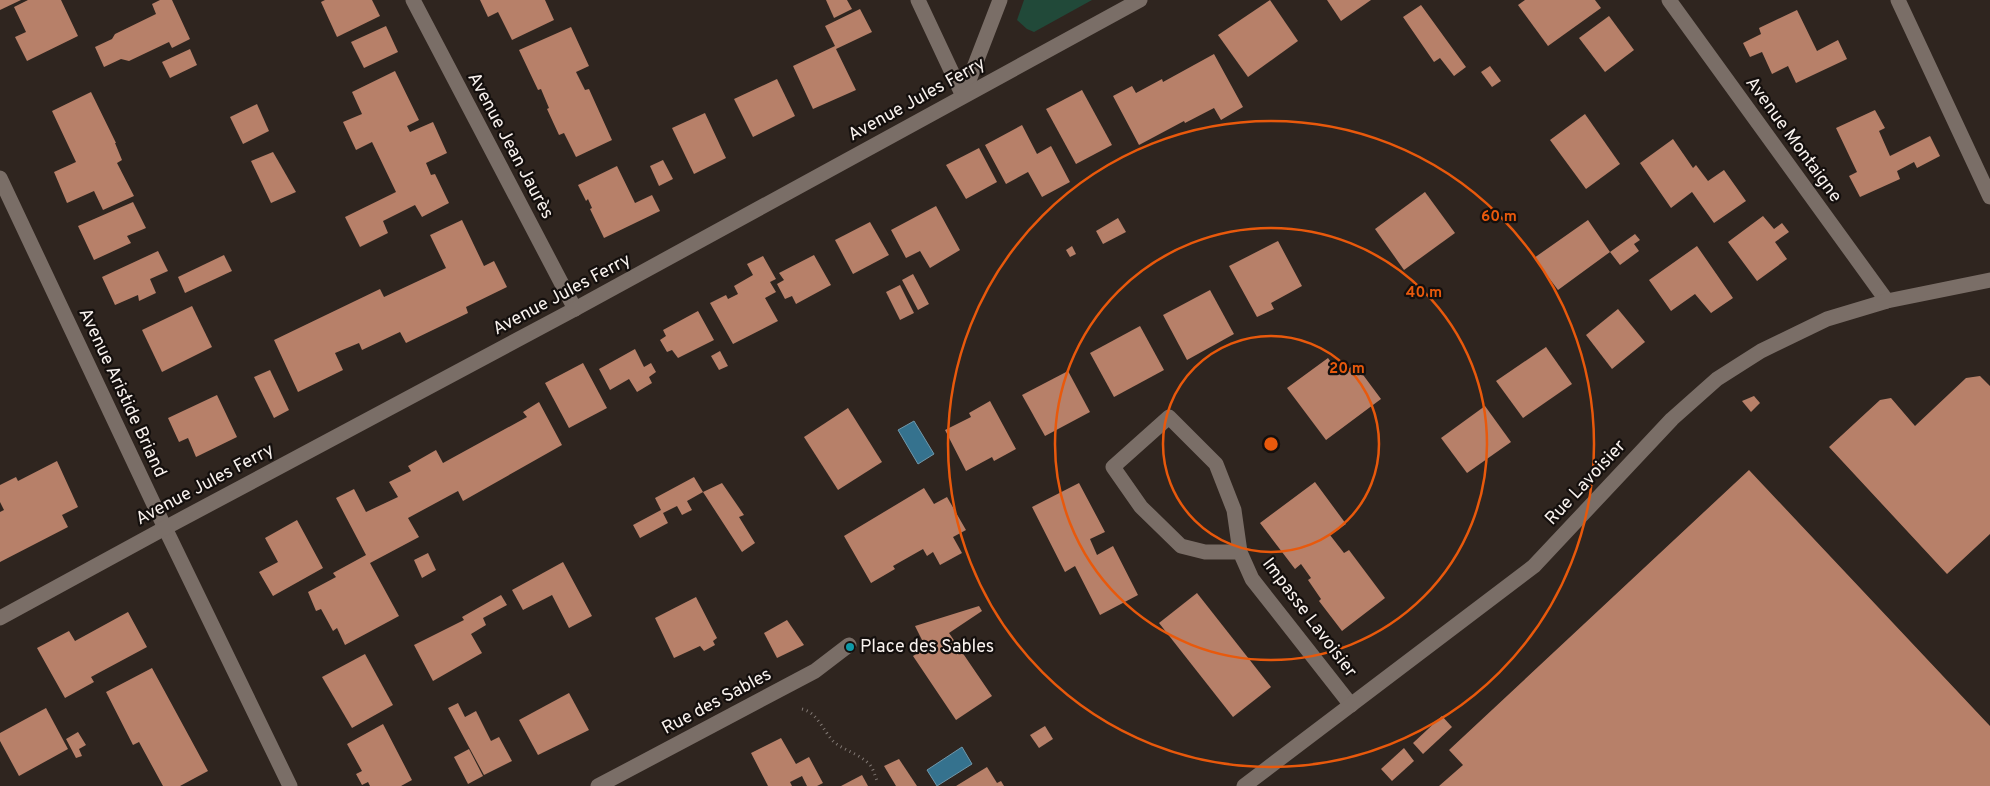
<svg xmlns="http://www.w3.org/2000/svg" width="1990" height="786" viewBox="0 0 1990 786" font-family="Overpass,sans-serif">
	<rect width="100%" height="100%" fill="#2f251f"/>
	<path fill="#214939" d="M1024,0H1092L1034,32L1027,29L1017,20Z"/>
	<g fill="#35728e" stroke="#7098ab">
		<path d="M914,421L934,454L918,464L898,430Z"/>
		<path d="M962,747L972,764L937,786L927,770Z"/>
	</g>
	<g fill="#b78069">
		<path d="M0,0H21L0,10Z"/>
		<path d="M28,0H61L78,36L27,61L15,37L26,32L14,7Z"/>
		<path d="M160,0H172L190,39L172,48L169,42L129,61L121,59L104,67L95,47L112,39L115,34L156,14L152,4Z"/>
		<path d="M325,0H372L380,16L337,37L321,2Z"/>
		<path d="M480,0H545L554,20L512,40L498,12L488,17Z"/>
		<path d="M826,0H847L852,9L834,18Z"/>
		<path d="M1270,0L1298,41L1248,77L1218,35Z"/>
		<path d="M1327,0H1371L1341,21Z"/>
		<path d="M1525,0H1595L1601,8L1548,46L1518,5Z"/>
		<path d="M1421,5L1466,67L1454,76L1440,58L1434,62L1403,17Z"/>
		<path d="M860,9L872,32L836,49L856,90L813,109L793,66L835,46L825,26Z"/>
		<path d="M1797,10L1817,51L1838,40L1847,59L1796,83L1788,66L1772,74L1762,52L1750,57L1743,43L1761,34L1759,28Z"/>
		<path d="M1609,16L1634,50L1605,72L1579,38Z"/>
		<path d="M386,26L398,52L364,68L351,42Z"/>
		<path d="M571,27L589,66L576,72L585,90L589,89L612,140L576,157L564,133L559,135L547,109L549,108L541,89L538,90L519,50Z"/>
		<path d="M190,49L197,65L170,78L162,62Z"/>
		<path d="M1214,54L1243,107L1221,120L1214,108L1185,123L1184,121L1139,145L1113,96L1132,86L1136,93L1162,79L1163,82Z"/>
		<path d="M1490,66L1501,81L1492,87L1481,72Z"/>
		<path d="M395,71L419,120L407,126L410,132L433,122L447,153L426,163L431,175L435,174L449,203L422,217L415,205L383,221L388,233L360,247L345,217L396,192L372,142L356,150L343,122L362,114L352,92Z"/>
		<path d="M777,79L795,116L753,137L734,99Z"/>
		<path d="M1082,90L1112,145L1076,164L1046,109Z"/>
		<path d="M91,92L116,143H115L122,160L117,163L134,196L103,210L94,191L67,203L54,172L76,162L52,111Z"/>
		<path d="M257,104L269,131L243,144L230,117Z"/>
		<path d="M1875,110L1885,128L1879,131L1890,156L1930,136L1940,156L1917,168L1914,162L1897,171L1900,179L1860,197L1849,176L1857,172L1836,128Z"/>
		<path d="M705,113L726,158L694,174L672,128Z"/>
		<path d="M1585,114L1620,164L1586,189L1550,140Z"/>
		<path d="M1022,125L1037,154L1051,146L1070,182L1042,197L1028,172L1006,184L985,145Z"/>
		<path d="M1673,139L1693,168L1696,165L1708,181L1724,170L1746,201L1714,223L1692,192L1671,208L1640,163Z"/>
		<path d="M979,148L997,182L966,199L946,165Z"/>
		<path d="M273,152L296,192L271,203L251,161Z"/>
		<path d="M663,160L673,179L659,186L650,166Z"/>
		<path d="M617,166L635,203L652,195L660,211L604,238L590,209L592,208L588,199L586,201L578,185Z"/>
		<path d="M1425,192L1455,233L1404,270L1375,229Z"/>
		<path d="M133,202L146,228L127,236L131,243L94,260L78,226Z"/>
		<path d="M936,206L960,250L930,268L920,251L906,258L891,230Z"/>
		<path d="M1763,216L1774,229L1782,223L1789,232L1775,242L1787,259L1757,281L1728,242Z"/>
		<path d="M1118,218L1126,232L1103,244L1096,231Z"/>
		<path d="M462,220L484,266L494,261L507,287L466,307L468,313L406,343L400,332L362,350L359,343L335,353L343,370L298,392L274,340L380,289L384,297L446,268L430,235Z"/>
		<path d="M1588,220L1610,252L1635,234L1640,240L1634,244L1639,251L1620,265L1610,252L1558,290L1534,258Z"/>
		<path d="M870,222L889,255L853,274L835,240Z"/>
		<path d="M1278,241L1302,286L1271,303L1274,309L1257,317L1229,266Z"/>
		<path d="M1072,246L1076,254L1070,257L1066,250Z"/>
		<path d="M1697,246L1733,298L1711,313L1695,294L1671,311L1649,280Z"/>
		<path d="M158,251L168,271L150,279L156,293L139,301L138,295L115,305L102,277Z"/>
		<path d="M224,255L232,271L185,293L178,277Z"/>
		<path d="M814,255L831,285L796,304L792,296L785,299L777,284L784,280L779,273Z"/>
		<path d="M763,256L776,279L770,282L776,292L765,298L778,321L733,344L710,303L726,295L728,299L738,294L734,286L753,275L747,264Z"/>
		<path d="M913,274L929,304L918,310L902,280Z"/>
		<path d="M900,285L914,313L900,320L886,292Z"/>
		<path d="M1210,290L1234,334L1187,360L1163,315Z"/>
		<path d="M192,306L212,347L162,372L142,330Z"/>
		<path d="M1618,309L1645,342L1612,369L1586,335Z"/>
		<path d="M698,311L714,340L678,358L672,350L667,352L660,340L666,336L663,330Z"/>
		<path d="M1140,326L1164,370L1114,397L1090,353Z"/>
		<path d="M1546,347L1572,384L1523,418L1496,381Z"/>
		<path d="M635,349L644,367L651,363L656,372L649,377L652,383L637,392L629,379L610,390L599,369Z"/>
		<path d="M720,351L728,366L719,370L711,356Z"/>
		<path d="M1328,358L1340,375L1355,364L1381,399L1326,440L1287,388Z"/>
		<path d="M583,363L607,408L569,428L545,383Z"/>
		<path d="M270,370L289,410L274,418L254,377Z"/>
		<path d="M1068,371L1090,412L1045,436L1022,395Z"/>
		<path d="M1980,376L1990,386V534L1947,574L1829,447L1880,400L1891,398L1915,426L1966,378Z"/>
		<path d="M217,395L237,437L196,457L188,438L179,442L168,418Z"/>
		<path d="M1754,396L1760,403L1751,412L1742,401Z"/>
		<path d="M990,401L1016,449L994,461L992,457L966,471L945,430L971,417L969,413Z"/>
		<path d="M539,402L562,445L463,501L458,491L408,518L419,537L370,563L399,616L345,645L337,628L333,631L321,609L316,611L308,592L336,577L333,573L366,555L336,498L354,489L366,512L398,497L389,482L411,471L408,466L436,450L443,463L527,417L523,412Z"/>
		<path d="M1485,406L1511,442L1467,473L1441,438Z"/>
		<path d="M848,408L882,462L838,490L804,437Z"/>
		<path d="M57,461L78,507L62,515L68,527L0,562V512L4,510L0,502V485L16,477L18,481Z"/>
		<path d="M1749,470L1990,726V786H1439L1463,765L1449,750Z"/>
		<path d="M694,477L703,492L722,483L744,515L739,517L755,543L742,552L703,492L687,501L692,510L682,515L677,506L663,513L668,523L640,538L633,525L661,510L655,498Z"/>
		<path d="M1315,482L1346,524L1330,535L1344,553L1349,550L1385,598L1342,631L1319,601L1321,599L1308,580L1311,578L1301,564L1295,569L1260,523Z"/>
		<path d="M1079,483L1105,532L1090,539L1097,555L1113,546L1138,595L1100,615L1075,566L1065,572L1032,507Z"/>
		<path d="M924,488L934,504L947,497L966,530L953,537L962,553L940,565L933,552L927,556L923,549L893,566L895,569L871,583L844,536Z"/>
		<path d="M297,520L323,568L273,596L259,572L278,562L265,538Z"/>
		<path d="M428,553L436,570L422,578L414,560Z"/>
		<path d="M563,562L592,616L569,628L552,595L523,610L512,590Z"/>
		<path d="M1197,593L1271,687L1233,717L1159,623Z"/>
		<path d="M501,595L507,605L483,618L486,625L471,634L482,653L433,681L414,645L464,620L462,617Z"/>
		<path d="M696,597L717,638L713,641L715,645L704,651L700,646L674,658L655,618Z"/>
		<path d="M979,606L982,611L949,633L992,696L956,720L913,656L926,648L915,626Z"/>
		<path d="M128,612L147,647L91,677L94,682L65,698L37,648L69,631L75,641Z"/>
		<path d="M787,620L804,645L777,658L764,633Z"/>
		<path d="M365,654L393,705L352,728L322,677Z"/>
		<path d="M152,668L208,771L180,786H163L139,742L133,745L106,692Z"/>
		<path d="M569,693L589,730L538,755L519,720Z"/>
		<path d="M458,703L465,717L476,711L491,741L499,737L512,761L484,775L448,708Z"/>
		<path d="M46,708L68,749L19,776L0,741V733Z"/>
		<path d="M1442,716L1452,727L1423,754L1413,743Z"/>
		<path d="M383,724L412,780L401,786H370L368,782L362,785L356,774L362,771L347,744Z"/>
		<path d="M1045,726L1053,739L1039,748L1030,735Z"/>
		<path d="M78,732L86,745L79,749L82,756L76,758L66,739Z"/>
		<path d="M781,738L796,764L809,757L823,783L817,786H807L802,776L790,782L792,786H768L751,753Z"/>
		<path d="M1404,748L1414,761L1392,781L1381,769Z"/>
		<path d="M469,749L483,776L468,784L454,757Z"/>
		<path d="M899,759L917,786H896L884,766Z"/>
		<path d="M987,767L997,783L1001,781L1004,786H956Z"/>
		<path d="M862,775L868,786H841Z"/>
	</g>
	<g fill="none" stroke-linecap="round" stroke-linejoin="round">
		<path stroke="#827974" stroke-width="3" stroke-dasharray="1 4" stroke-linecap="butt" d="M802,709C818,713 823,731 834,742C845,751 860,754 870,765C874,770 875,777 878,783"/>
		<g stroke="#7a6e67" stroke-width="15">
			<path d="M413,0L575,309"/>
			<path d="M918,0L963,96"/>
			<path d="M1669,0L1887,301"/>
			<path d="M1898,0L1990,197"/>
			<path d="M963,96L1000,0"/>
			<path d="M0,178L165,528L290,786"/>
			<path d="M1240,552H1205L1181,546L1141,507L1113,467L1169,417L1216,464L1234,510L1240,552L1252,579L1351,705"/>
			<path d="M0,618L165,528L575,309L1140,0"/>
			<path d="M598,786L815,671L849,645"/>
			<path d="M1244,786L1534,566L1672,419L1717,379L1761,351L1827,319L1887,301L1990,280"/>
		</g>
	</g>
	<g fill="none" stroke="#e8590c" stroke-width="2.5">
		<circle cx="1271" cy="444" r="108"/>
		<circle cx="1271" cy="444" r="216"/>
		<circle cx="1271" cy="444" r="323"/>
	</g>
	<circle fill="#0f9aa8" stroke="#140f0d" stroke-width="2" cx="850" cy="647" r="5"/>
	<g text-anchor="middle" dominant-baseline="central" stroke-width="4.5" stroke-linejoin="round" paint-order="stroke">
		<g font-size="18" fill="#f9f2ee" stroke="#140f0d">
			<text transform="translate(917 100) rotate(-29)">Avenue Jules Ferry</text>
			<text transform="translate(1793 140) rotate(54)">Avenue Montaigne</text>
			<text transform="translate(510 146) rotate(62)">Avenue Jean Jaurès</text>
			<text transform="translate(562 295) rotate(-28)">Avenue Jules Ferry</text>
			<text transform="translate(122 393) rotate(65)">Avenue Aristide Briand</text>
			<text transform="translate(1586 483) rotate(-47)">Rue Lavoisier</text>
			<text transform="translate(205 485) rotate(-28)">Avenue Jules Ferry</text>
			<text transform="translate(1309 618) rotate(53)">Impasse Lavoisier</text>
			<text transform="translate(717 702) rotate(-28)">Rue des Sables</text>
		</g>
		<g font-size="18" fill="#f9f2ee" stroke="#140f0d" text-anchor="start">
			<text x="860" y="647">Place des Sables</text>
		</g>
	</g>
	<circle cx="1271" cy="444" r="8" fill="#e8590c" stroke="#140f0d" stroke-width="2.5"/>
	<g font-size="15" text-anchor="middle" font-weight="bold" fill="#e8590c" stroke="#140f0d" stroke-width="4.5" stroke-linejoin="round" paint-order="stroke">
		<text x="1499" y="221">60 m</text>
		<text x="1424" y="297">40 m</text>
		<text x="1347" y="373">20 m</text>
	</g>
</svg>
